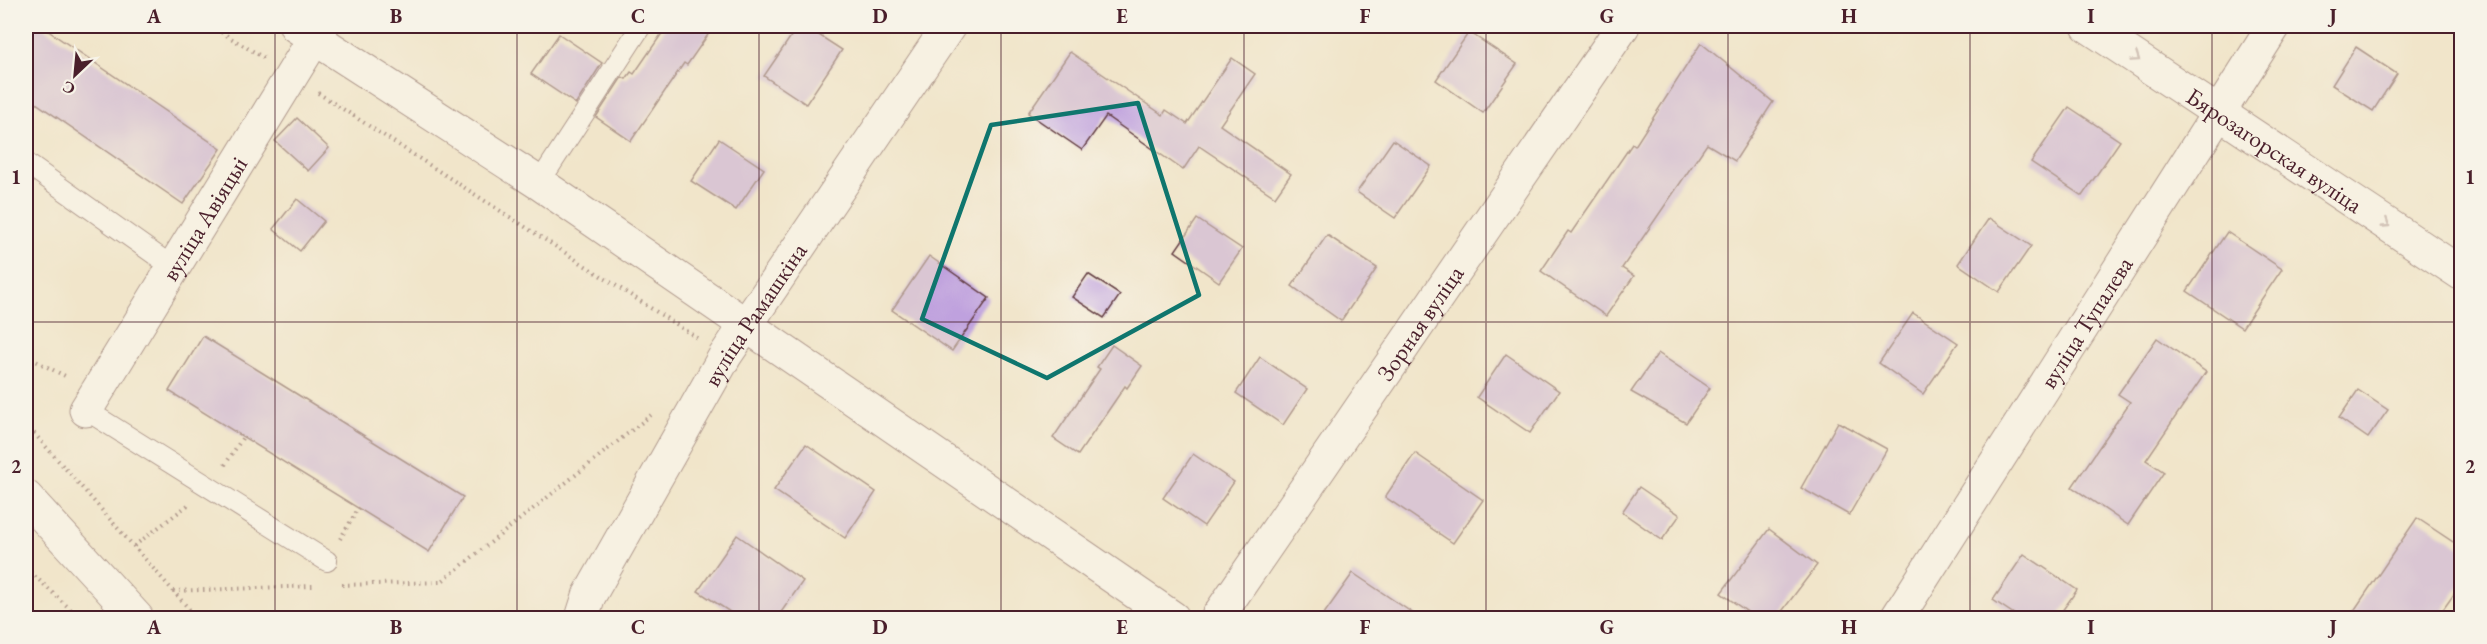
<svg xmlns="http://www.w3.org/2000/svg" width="2487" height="644" viewBox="0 0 2487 644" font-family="'EB Garamond',serif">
	<rect width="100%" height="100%" fill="#f7f3e8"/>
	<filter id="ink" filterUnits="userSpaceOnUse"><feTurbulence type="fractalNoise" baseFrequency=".0167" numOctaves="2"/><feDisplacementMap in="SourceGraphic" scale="12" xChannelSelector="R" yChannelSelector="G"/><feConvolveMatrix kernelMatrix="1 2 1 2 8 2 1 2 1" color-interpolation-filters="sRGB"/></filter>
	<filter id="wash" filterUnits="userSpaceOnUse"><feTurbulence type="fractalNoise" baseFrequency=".008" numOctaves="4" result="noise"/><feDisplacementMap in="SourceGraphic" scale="24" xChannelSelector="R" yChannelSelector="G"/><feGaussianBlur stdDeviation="1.35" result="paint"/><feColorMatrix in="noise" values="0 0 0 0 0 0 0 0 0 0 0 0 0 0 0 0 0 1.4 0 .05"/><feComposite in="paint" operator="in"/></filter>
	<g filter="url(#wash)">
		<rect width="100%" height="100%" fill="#f1e5cb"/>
		<g id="blocks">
			<g fill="#bfa1de">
				<path d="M26,26H41L221,149L183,204L26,96Z"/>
				<path d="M667,26H714L687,65L684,63L631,141L596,117L622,77L626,79L631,72L634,74Z"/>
				<path d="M798,26H805L842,50L806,104L764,76Z"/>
				<path d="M1469,32L1517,64L1483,113L1436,80Z"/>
				<path d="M559,34L602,63L576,104L531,74Z"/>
				<path d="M1701,43L1773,102L1735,161L1707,144L1622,268L1634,276L1606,316L1541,271L1568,231L1571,233L1632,144L1635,146Z"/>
				<path d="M2356,47L2397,74L2373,111L2332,85Z"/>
				<path d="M1070,52L1163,115L1166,110L1187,124L1232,58L1255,74L1220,125L1291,174L1275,197L1199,146L1183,170L1106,116L1082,150L1028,113Z"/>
				<path d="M2069,107L2120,141L2082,196L2031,162Z"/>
				<path d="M297,118L329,148L308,171L275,141Z"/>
				<path d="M719,139L764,169L736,210L691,181Z"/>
				<path d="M1393,140L1431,166L1395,218L1357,192Z"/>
				<path d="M297,199L324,221L300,251L273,229Z"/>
				<path d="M1989,218L2031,246L1999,292L1958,264Z"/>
				<path d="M1197,219L1242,249L1219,282L1175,251Z"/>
				<path d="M2227,232L2282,269L2242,328L2187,291Z"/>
				<path d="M1327,235L1377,268L1341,321L1292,286Z"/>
				<path d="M929,256L989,298L952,351L892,310Z"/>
				<path d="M1088,274L1120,295L1104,318L1072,297Z"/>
				<path d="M1913,313L1958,343L1923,394L1879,363Z"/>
				<path d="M203,336L463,497L429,552L169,391Z"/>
				<path d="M2157,338L2206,372L2146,460L2164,472L2128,525L2072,487L2130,402L2118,394Z"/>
				<path d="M1112,345L1142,366L1127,388L1125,386L1078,455L1053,438L1100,369L1097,367Z"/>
				<path d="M1658,353L1710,388L1686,423L1631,392Z"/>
				<path d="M1506,354L1559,391L1530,433L1477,397Z"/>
				<path d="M1260,357L1307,389L1283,425L1236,393Z"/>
				<path d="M2358,390L2388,410L2368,438L2339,418Z"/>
				<path d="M1838,422L1887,449L1849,515L1801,488Z"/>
				<path d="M806,444L876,492L845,538L774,490Z"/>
				<path d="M1415,453L1483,500L1453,543L1385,497Z"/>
				<path d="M1193,454L1234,482L1204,526L1163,498Z"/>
				<path d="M1639,487L1680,515L1662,540L1622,512Z"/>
				<path d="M2417,518L2462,548V583L2437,618H2349Z"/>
				<path d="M1769,529L1817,565L1777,618H1756L1721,593Z"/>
				<path d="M737,535L803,581L777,618H739L698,591Z"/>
				<path d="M2024,554L2077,590L2057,618H2020L1993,600Z"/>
				<path d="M1353,573L1420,618H1321Z"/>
			</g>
		</g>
	</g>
	<g filter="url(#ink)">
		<use href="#blocks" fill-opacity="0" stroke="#633d43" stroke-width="1.5"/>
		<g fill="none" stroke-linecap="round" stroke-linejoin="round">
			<g stroke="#633d43" stroke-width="22">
				<g id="lane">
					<path d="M26,163L174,268"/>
					<path d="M539,183L641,26"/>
					<path d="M86,410L327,561"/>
				</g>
			</g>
			<g stroke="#633d43" stroke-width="35">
				<g id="street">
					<path d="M296,26L539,183L1173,618"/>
					<path id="s1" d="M2088,26L2462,274"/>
					<path id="s2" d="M86,410L322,26"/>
					<path id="s3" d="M582,618L589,596L725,356L949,26"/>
					<path id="s4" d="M1217,618L1623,26"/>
					<path id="s5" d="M1897,618L2274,26"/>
				</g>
			</g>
			<g stroke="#633d43" stroke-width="35">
				<path id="secondary" d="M26,497L137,618"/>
			</g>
			<g stroke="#633d43" stroke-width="4" stroke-dasharray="1.5 4.5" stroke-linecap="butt">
				<path d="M211,26L264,58"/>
				<path d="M318,93L697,338"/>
				<path d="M26,356L67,377"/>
				<path d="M26,424L197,618"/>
				<path d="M225,465L243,437"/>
				<path d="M340,539L358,509"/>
				<path d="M134,546L188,505"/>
				<path d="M26,568L80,618"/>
				<path d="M342,585L441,582L651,415"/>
				<path d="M173,591L314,586"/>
			</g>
			<use href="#lane" stroke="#fff" stroke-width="20"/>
			<use href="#street" stroke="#fff" stroke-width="33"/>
			<use href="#secondary" stroke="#fff" stroke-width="33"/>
		</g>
		<defs><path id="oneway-chevron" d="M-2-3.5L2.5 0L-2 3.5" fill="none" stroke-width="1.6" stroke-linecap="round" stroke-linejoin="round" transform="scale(1.5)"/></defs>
		<g stroke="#ae9aa0">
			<use href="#oneway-chevron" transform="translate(2136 58) rotate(34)"/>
			<use href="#oneway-chevron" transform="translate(2386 224) rotate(33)"/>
		</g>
	</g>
	<path d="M0 0H2487V644H0ZM1138,103L1199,295L1047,378L922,319L991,125Z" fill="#f1e5cb" fill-opacity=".55" fill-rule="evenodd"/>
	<path fill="none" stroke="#0f766e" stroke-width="4.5" stroke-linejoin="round" d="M1138,103L1199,295L1047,378L922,319L991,125Z"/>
	<path fill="none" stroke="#4a1f2b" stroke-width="1.5" stroke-opacity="0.55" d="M275,26V618M517,26V618M759,26V618M1001,26V618M1244,26V618M1486,26V618M1728,26V618M1970,26V618M2212,26V618M26,322H2462"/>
	<g text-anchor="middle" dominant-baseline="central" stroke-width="6" stroke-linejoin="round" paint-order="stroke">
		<g font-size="24" fill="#4a1f2b" stroke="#f7f3e8">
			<text stroke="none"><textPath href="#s1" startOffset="224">Бярозагорская вуліца</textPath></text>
			<text stroke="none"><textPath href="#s2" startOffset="225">вуліца Авіяцыі</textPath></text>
			<text stroke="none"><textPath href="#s3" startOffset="350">вуліца Рамашкіна</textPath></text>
			<text stroke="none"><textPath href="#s4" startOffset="358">Зорная вуліца</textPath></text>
			<text stroke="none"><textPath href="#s5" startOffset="351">вуліца Тупалева</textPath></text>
		</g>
	</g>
	<rect width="2487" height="644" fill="none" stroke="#f7f3e8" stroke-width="66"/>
	<g transform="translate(75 75) rotate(206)" stroke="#f7f3e8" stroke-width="4.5" paint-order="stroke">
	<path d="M0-4.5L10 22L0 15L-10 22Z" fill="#4a1f2b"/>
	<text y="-9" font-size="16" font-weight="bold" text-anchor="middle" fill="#4a1f2b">С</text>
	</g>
	<rect x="33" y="33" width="2421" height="578" fill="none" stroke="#4a1f2b" stroke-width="2"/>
	<g font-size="20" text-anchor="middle" font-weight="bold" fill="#4a1f2b">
		<text x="154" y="23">A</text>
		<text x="396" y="23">B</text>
		<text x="638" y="23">C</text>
		<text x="880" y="23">D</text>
		<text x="1122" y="23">E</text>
		<text x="1365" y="23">F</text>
		<text x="1607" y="23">G</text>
		<text x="1849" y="23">H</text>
		<text x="2091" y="23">I</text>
		<text x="2333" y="23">J</text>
		<text x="16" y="184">1</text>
		<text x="2470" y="184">1</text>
		<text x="16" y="473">2</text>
		<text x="2470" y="473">2</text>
		<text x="154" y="634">A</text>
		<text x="396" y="634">B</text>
		<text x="638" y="634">C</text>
		<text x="880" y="634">D</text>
		<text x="1122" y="634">E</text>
		<text x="1365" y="634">F</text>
		<text x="1607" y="634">G</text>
		<text x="1849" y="634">H</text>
		<text x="2091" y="634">I</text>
		<text x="2333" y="634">J</text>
	</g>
</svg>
